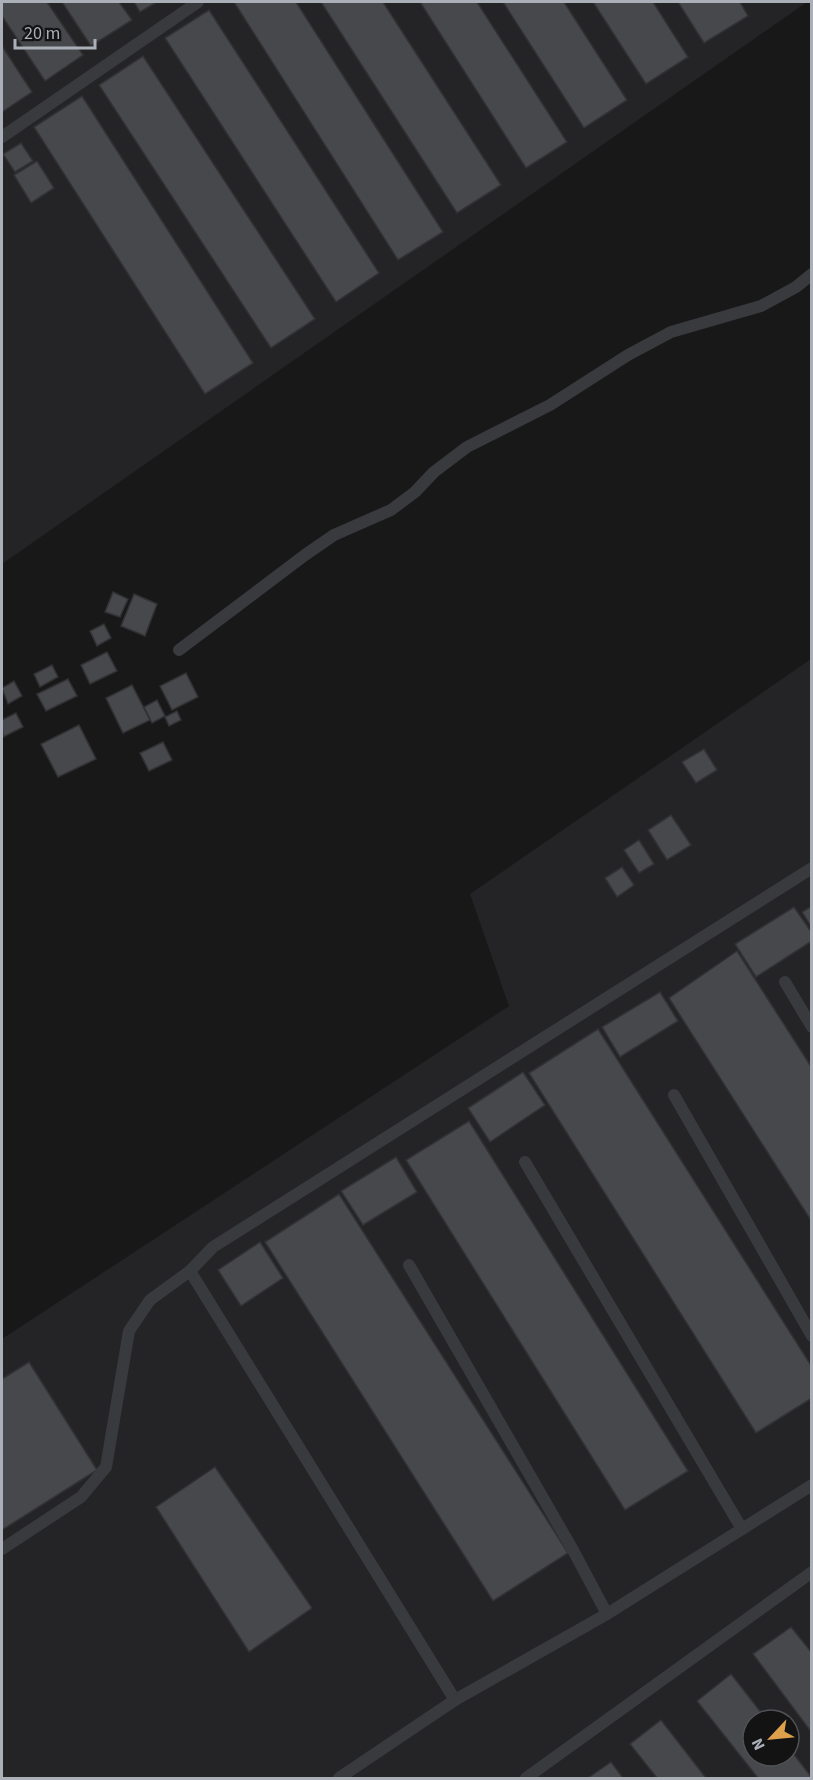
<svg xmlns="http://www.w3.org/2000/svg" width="813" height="1780" viewBox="0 0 813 1780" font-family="'Source Sans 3',sans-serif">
	<rect width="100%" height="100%" fill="#181819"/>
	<g fill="#242426" fill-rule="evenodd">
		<path d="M2,2H807L2,564Z"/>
		<path d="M811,659V1778H2V1339L509,1006L470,894ZM753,1720H789V1756H753Z"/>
	</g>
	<g fill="#47484c" stroke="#323235" stroke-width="1.5">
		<path d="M2,2H47L83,55L45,81L2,16Z"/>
		<path d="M62,2H119L132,20L91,46Z"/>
		<path d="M134,2H157L140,12Z"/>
		<path d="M234,2H296L443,232L398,260Z"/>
		<path d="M321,2H383L501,185L457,213Z"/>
		<path d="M420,2H477L567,142L526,168Z"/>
		<path d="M503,2H564L627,100L584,128Z"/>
		<path d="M593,2H653L688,57L646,84Z"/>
		<path d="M678,2H740L748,16L704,43Z"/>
		<path d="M209,10L379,273L336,302L165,38Z"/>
		<path d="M2,46L32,92L2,112Z"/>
		<path d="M143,56L315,319L271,348L99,85Z"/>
		<path d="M82,96L253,363L205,394L34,127Z"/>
		<path d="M21,143L33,161L15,172L3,154Z"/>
		<path d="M37,161L54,188L31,203L14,175Z"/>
		<path d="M113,592L128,599L120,617L105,612Z"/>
		<path d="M134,594L157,604L145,636L121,626Z"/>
		<path d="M104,624L111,638L97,646L90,631Z"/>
		<path d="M107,652L117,671L90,684L81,665Z"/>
		<path d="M52,665L58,677L40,687L34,674Z"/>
		<path d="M186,673L198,697L172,710L160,686Z"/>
		<path d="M68,679L77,696L46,711L37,694Z"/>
		<path d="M14,681L22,696L8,704L2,688Z"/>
		<path d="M132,685L150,720L123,733L106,698Z"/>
		<path d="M157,700L165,716L152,723L144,707Z"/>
		<path d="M177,711L181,720L169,726L165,717Z"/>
		<path d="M16,713L23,727L3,737L2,720Z"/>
		<path d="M79,725L96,759L58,777L41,744Z"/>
		<path d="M163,742L172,760L149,771L140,753Z"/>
		<path d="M704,749L717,770L696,783L682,762Z"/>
		<path d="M671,815L691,845L667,860L648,830Z"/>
		<path d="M639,840L654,864L639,873L624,850Z"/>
		<path d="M622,867L634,885L617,897L605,878Z"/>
		<path d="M812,906V928L802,912Z"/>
		<path d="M794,907L812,933V941L756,977L735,944Z"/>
		<path d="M737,951L812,1068V1222L669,998Z"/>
		<path d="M660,992L678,1021L620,1057L602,1027Z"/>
		<path d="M598,1029L812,1367V1398L756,1433L529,1073Z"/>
		<path d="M523,1072L545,1105L490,1142L468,1108Z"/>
		<path d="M469,1121L688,1471L625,1510L406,1160Z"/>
		<path d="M396,1157L417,1192L363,1225L341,1191Z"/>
		<path d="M339,1194L568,1553L493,1601L265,1242Z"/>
		<path d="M260,1242L283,1278L241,1306L218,1270Z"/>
		<path d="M29,1362L97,1470L2,1530V1379Z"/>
		<path d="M215,1467L312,1608L249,1652L156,1507Z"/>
		<path d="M791,1627L812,1653V1733L753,1654Z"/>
		<path d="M731,1674L767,1720H753V1756H789V1748L812,1778H758L697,1701Z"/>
		<path d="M661,1720L706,1778H657L630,1744Z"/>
		<path d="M611,1762L623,1778H588Z"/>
	</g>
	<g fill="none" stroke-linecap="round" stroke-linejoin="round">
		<g stroke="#393a3e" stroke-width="12">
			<path d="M2,137L198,2"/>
			<path d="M179,650L305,555L334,535L391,510L415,492L434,472L467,447L550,405L628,355L671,332L761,306L796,287L812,274"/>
			<path d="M812,868L213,1247L190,1271L455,1700L607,1614L812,1485"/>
			<path d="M785,982L812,1027"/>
			<path d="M674,1095L812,1336"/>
			<path d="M525,1162L742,1529"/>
			<path d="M409,1265L574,1552L607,1614"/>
			<path d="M2,1549L81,1497L106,1467L129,1331L150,1300L190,1271"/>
			<path d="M339,1778L455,1700"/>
			<path d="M526,1778L812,1572"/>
		</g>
	</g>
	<rect width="813" height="1780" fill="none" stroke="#abb0b8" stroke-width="6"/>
	<g transform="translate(771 1738) rotate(244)"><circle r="28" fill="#131314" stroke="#505256" stroke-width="1.5"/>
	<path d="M0-4.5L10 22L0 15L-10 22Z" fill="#dda14c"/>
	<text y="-9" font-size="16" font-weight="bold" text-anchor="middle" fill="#abb0b8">N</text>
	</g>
	<path d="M15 39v9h80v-9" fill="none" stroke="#abb0b8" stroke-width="3"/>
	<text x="24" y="39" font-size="18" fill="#abb0b8" stroke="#131314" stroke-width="4.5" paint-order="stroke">20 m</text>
</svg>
